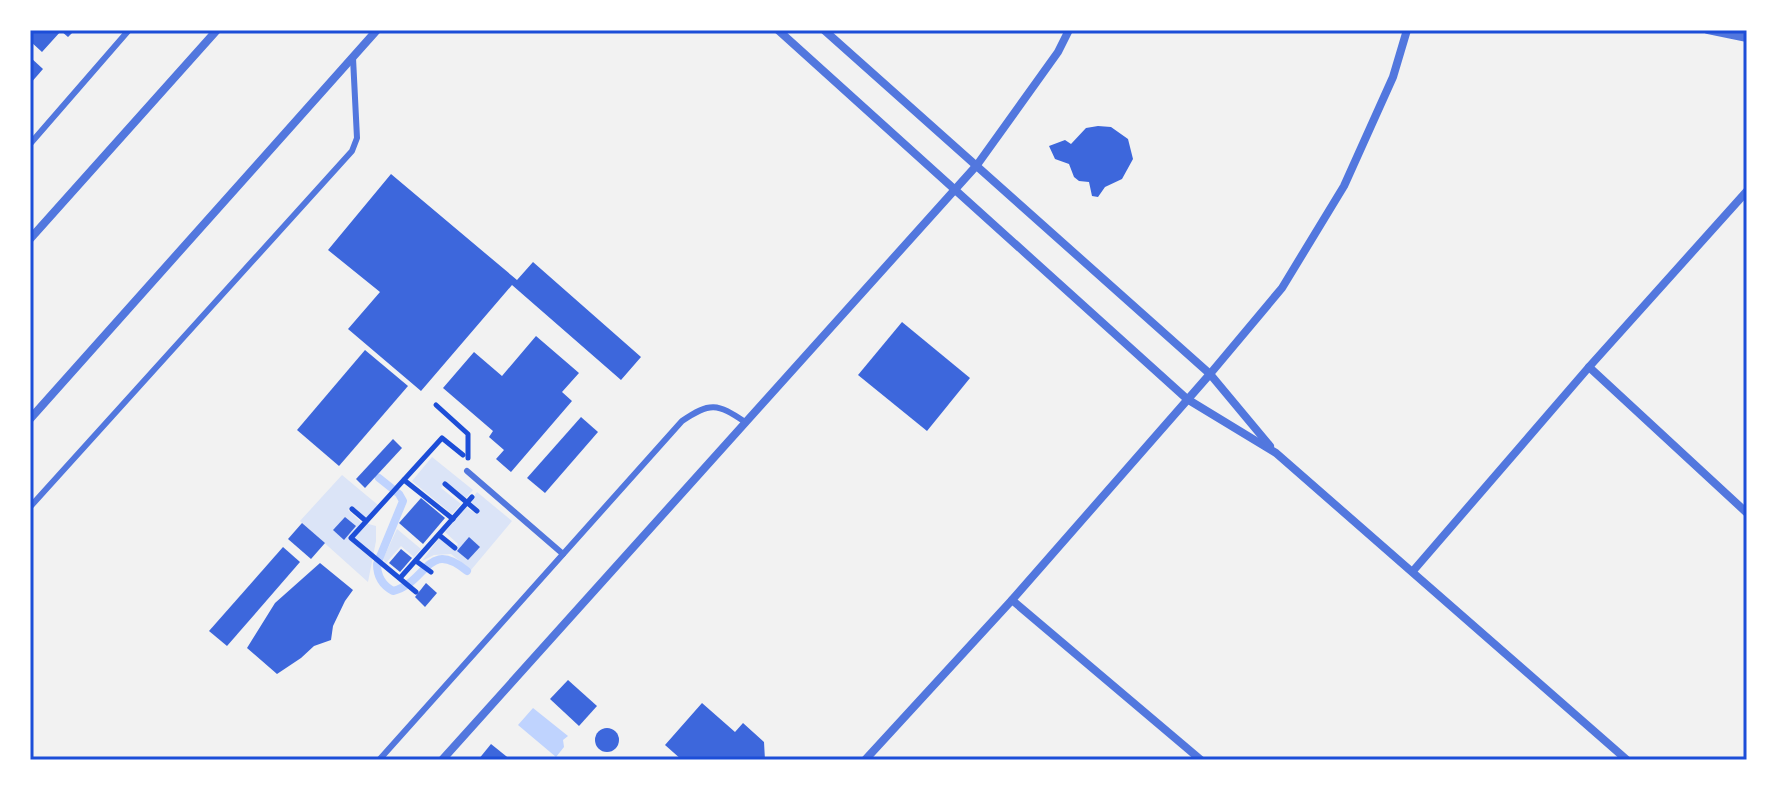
<svg xmlns="http://www.w3.org/2000/svg" width="1777" height="790" viewBox="0 0 1777 790" font-family="'Source Sans 3',sans-serif">
	<rect width="100%" height="100%" fill="#f2f2f2"/>
	<g fill="#dbe4f7">
		<path d="M432,457L473,490L466,498L446,482L441,488L461,504L452,514L412,481Z"/>
		<path d="M342,475L378,505L366,518L352,506L348,510L361,522L376,526V541L368,582L300,521Z"/>
		<path d="M477,492L512,521L471,570L451,554L434,555L422,561L439,538L454,550L458,544L445,532L466,507L476,514L479,509L470,501Z"/>
		<path d="M397,529L421,549L414,557L401,546L386,563L383,559Z"/>
	</g>
	<path fill="#bfd3fe" d="M533,708L568,736L563,740L564,747L556,757L518,725Z"/>
	<g fill="none" stroke-linecap="round" stroke-linejoin="round">
		<path stroke="#bfd3fe" stroke-width="8" d="M379,478L399,494L403,501L377,564C377,576 382,585 393,591C427,583 427,538 467,571"/>
	</g>
	<g fill="#3d67dc">
		<path d="M30,30H75L68,37L61,31L42,52L30,41Z"/>
		<path d="M30,57L43,69L30,84Z"/>
		<path d="M1098,126L1111,127L1128,139L1133,159L1122,179L1105,187L1098,197L1092,196L1089,182L1079,181L1074,177L1069,164L1055,159L1049,146L1065,140L1071,144L1086,128Z"/>
		<path d="M391,174L517,280L533,262L641,357L621,380L512,285L421,391L348,329L380,292L328,250Z"/>
		<path d="M902,322L970,378L927,431L858,375Z"/>
		<path d="M536,336L579,373L562,392L572,401L511,472L496,459L504,450L489,437L493,431L443,388L474,352L502,376Z"/>
		<path d="M365,350L408,386L339,466L297,430Z"/>
		<path d="M581,417L598,432L545,493L527,478Z"/>
		<path d="M393,439L402,448L365,488L356,479Z"/>
		<path d="M421,498L445,518L423,544L399,523Z"/>
		<path d="M345,517L356,526L344,540L333,530Z"/>
		<path d="M302,523L325,543L311,559L288,539Z"/>
		<path d="M469,537L480,547L468,560L457,551Z"/>
		<path d="M283,547L300,562L227,646L209,631Z"/>
		<path d="M401,549L412,558L400,572L389,563Z"/>
		<path d="M320,563L353,590L345,601L333,626L331,640L314,646L301,658L277,674L247,648L275,603Z"/>
		<path d="M426,583L437,593L425,607L415,597Z"/>
		<path d="M568,680L597,706L579,726L550,699Z"/>
		<path d="M702,703L735,732L743,723L764,742L765,760H682L665,745Z"/>
		<circle cx="607" cy="740" r="12"/>
		<path d="M491,744L511,760H478Z"/>
	</g>
	<g fill="none" stroke-linecap="round" stroke-linejoin="round">
		<g stroke="#1d4ed8" stroke-width="5">
			<path d="M436,405L468,434V458"/>
			<path d="M404,480L453,519"/>
			<path d="M445,484L477,511"/>
			<path d="M352,509L366,521"/>
			<path d="M439,535L455,548"/>
			<path d="M416,561L431,572"/>
			<path d="M400,578L472,497"/>
			<path d="M416,592L351,538L442,438L463,455"/>
		</g>
		<g stroke="#5277de" stroke-width="6">
			<path d="M30,144L129,30"/>
			<path d="M467,471L563,554"/>
			<path d="M30,507L352,151L357,138L353,58"/>
			<path d="M379,760L682,421C710,402 717,403 745,422"/>
		</g>
		<g stroke="#5277de" stroke-width="8">
			<path d="M778,30L1187,399L1276,453L1627,760"/>
			<path d="M824,30L1210,374L1270,446"/>
			<path d="M1708,30L1747,38"/>
			<path d="M30,239L217,30"/>
			<path d="M1589,367L1747,513"/>
			<path d="M30,419L377,30"/>
			<path d="M1413,571L1589,367L1747,191"/>
			<path d="M1012,600L1201,760"/>
			<path d="M442,760L977,165L1058,52L1069,30"/>
			<path d="M865,760L1012,600L1210,374L1282,288L1344,186L1393,77L1407,30"/>
		</g>
	</g>
	<rect width="1777" height="790" fill="none" stroke="#ffffff" stroke-width="64"/>
	<rect x="32" y="32" width="1713" height="726" fill="none" stroke="#1d4ed8" stroke-width="3"/>
</svg>
